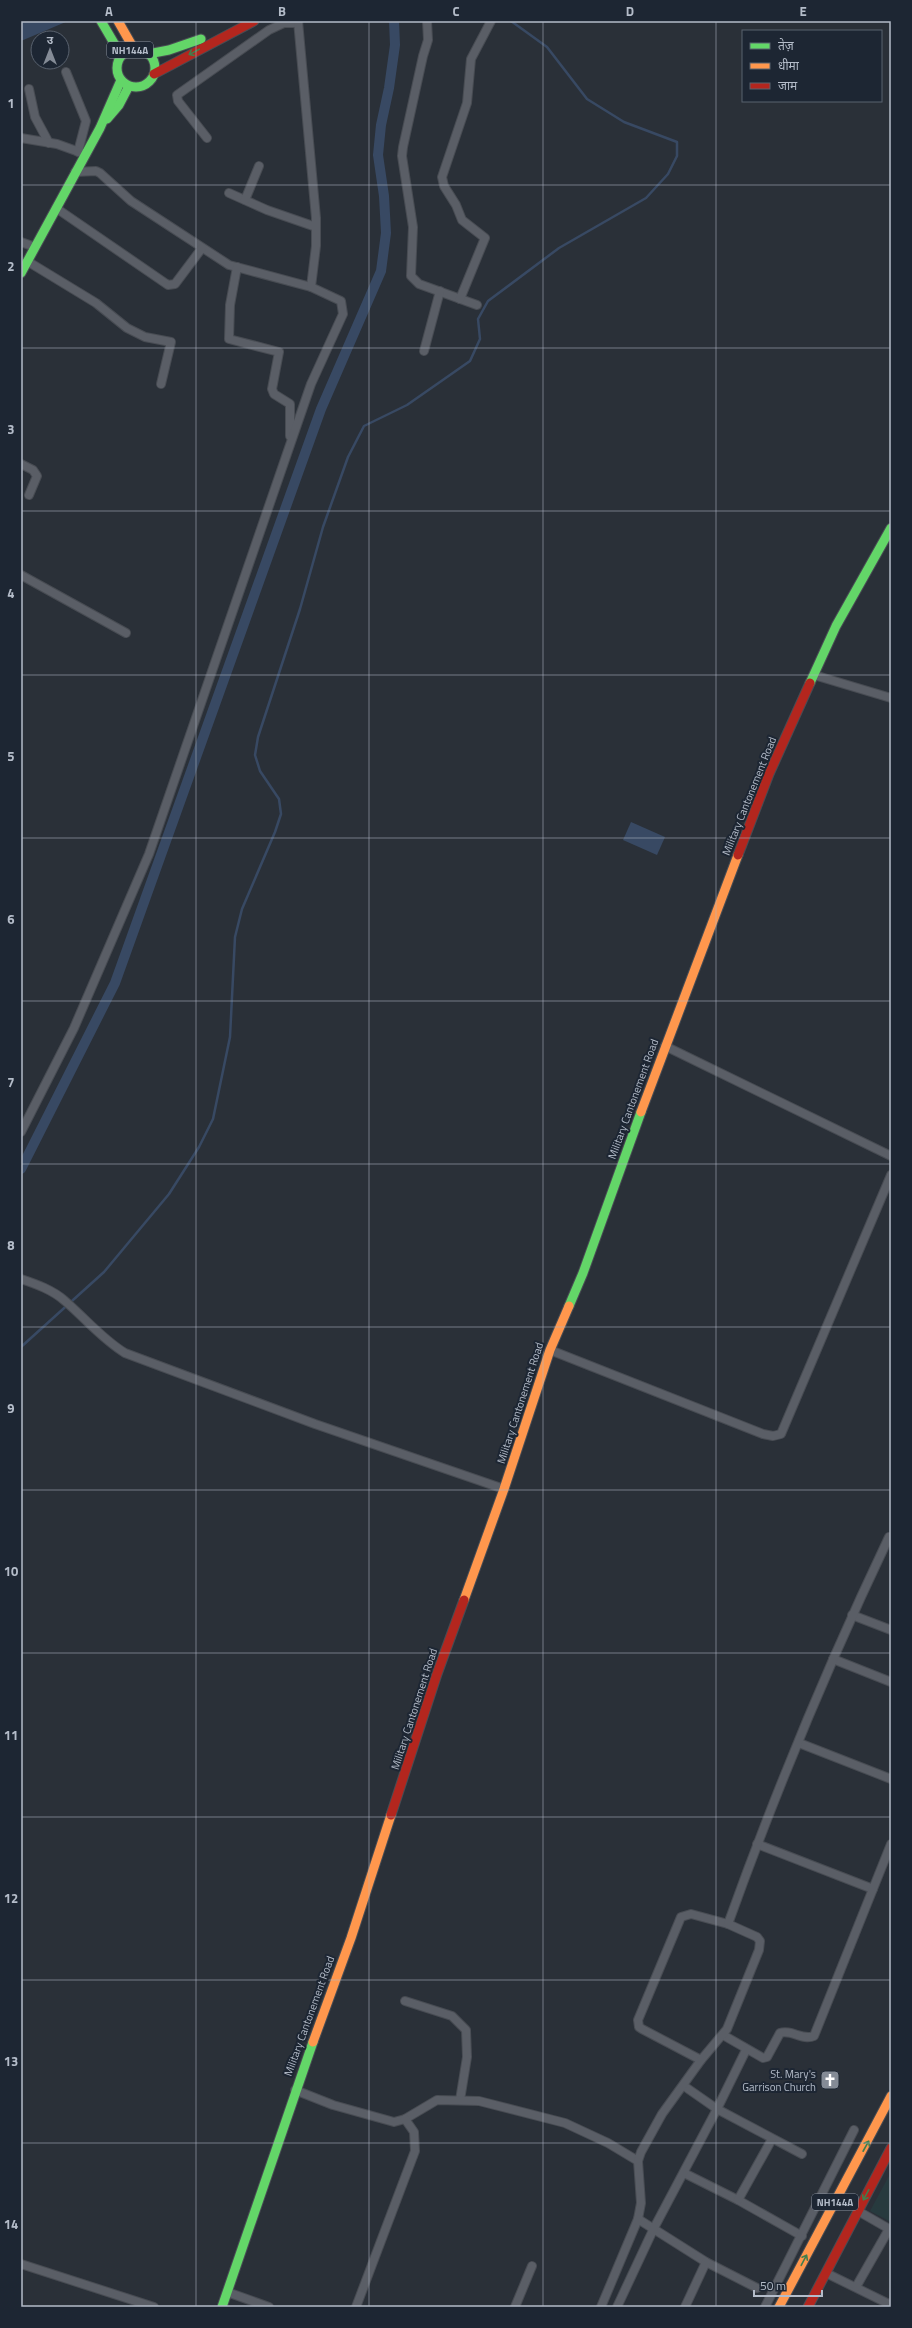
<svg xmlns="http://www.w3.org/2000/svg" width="912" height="2328" viewBox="0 0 912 2328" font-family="'Titillium Web','Noto Sans Devanagari',sans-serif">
	<rect width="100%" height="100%" fill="#2a3038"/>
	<path fill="#273a3e" d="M891,2172V2222L870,2211Z"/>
	<g fill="#384963">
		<path d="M21,21H68L21,41Z"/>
		<path d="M631,822L665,837L657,855L623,840Z"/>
	</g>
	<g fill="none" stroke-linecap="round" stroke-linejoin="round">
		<path stroke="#384963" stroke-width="2.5" d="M21,1347L104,1272L169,1194L199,1147L213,1119L230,1037L235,937L242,909L275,832L281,814L279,799L260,771L255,755L258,737L300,609L323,527L348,457L364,426L407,405L470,361L480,339L478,319L488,301L559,248L646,198L668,174L677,156V142L624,122L587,99L547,47L511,21"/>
		<path stroke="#384963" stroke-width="10" d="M21,1169L115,983L321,409L381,271L386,233L384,196L378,155L381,125L389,88L395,45L394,21"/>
		<g stroke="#484c53" stroke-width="10">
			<g id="street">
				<path d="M427,21L428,40L423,56L403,147L402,156L413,227L411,276L419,284L477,305"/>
				<path d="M66,72L86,121L78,152"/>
				<path d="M29,89L35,117L49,143"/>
				<path d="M21,138L57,144L82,153"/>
				<path d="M207,138L178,101L177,95L269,30L284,23H298"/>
				<path d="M75,172L96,171L100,173L131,201L229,265L311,287"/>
				<path d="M229,193L267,210L316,227"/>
				<path d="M245,200L259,166"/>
				<path d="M56,208L168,285L175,284L202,248"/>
				<path d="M21,242L35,247"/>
				<path d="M27,261L96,303L127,328L145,337L171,342L161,384"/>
				<path d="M237,267L230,305L229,339L279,352L272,389L274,394L290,404V436"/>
				<path d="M460,299L485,238L462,220L456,205L444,186L442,177L467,103L471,59L491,21"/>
				<path d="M424,351L440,291"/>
				<path d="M21,464L33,470L37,476L29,495"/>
				<path d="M21,575L126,633"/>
				<path d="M814,675L891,698"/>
				<path d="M665,1046L891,1156"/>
				<path d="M21,1132L74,1028L149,854L311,384L343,314L341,301L311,287L316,246V218L298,21"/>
				<path d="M21,1279C36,1284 53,1290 65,1301C86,1319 102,1339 125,1353L315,1424L504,1489"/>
				<path d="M550,1350L763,1434L773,1436L781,1434L891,1175"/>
				<path d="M852,1615L891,1630"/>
				<path d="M833,1659L891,1682"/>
				<path d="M799,1743L891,1779"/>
				<path d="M757,1844L873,1889"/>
				<path d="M405,2001L452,2016L466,2030L467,2057L460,2100"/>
				<path d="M723,2035L763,2058L767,2057L780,2033C791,2029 803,2041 814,2036L891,1844"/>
				<path d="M701,2060L642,2029L639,2027L638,2020L681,1917L691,1914L728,1924"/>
				<path d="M684,2086L717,2109L802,2154"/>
				<path d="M295,2090L333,2105L394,2122L405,2119L437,2100L479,2101L565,2123L608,2143L638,2161"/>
				<path d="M684,2173L738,2200L802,2236"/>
				<path d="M738,2200L772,2139"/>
				<path d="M858,2211L891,2230"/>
				<path d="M638,2219L706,2262L757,2288"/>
				<path d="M21,2264L154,2307"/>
				<path d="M826,2273L891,2305"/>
				<path d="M856,2287L889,2229"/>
				<path d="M227,2292L269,2307"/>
				<path d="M356,2307L415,2151L414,2132L405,2119"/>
				<path d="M515,2307L532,2266"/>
				<path d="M601,2307L638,2219L641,2203L638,2161L641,2152L662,2114L701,2060L727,2029L759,1950L760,1941L757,1937L728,1924C775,1793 829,1663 889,1537"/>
				<path d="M617,2307L654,2228L717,2109L746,2050"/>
				<path d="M685,2307L706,2262"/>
				<path d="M765,2307L854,2130"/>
			</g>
		</g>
		<g stroke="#484c53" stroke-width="11">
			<g id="fast">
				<path d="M101,21L121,55"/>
				<circle cx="136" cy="68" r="19"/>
				<path d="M148,54L169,50L201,39"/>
				<path d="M107,119L119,105L129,86"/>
				<path d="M21,273L100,128L121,80"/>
				<path d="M810,683L836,626L891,528"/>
				<path d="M569,1306L583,1273L641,1112"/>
				<path d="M222,2307L313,2042"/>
			</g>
		</g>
		<g stroke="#484c53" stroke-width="11">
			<g id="slow">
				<path d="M118,21L134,49"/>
				<path d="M641,1112L738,855"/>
				<path d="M464,1600L504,1489L550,1350L569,1306"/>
				<path d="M313,2042L351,1938L391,1815"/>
				<path d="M779,2307L891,2096"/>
			</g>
		</g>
		<g stroke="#484c53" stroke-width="11">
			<g id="jam">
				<path d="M154,74L254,21"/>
				<path d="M738,855L769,774L810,683"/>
				<path d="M391,1815L437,1674L464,1600"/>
				<path d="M808,2307L891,2148"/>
			</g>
		</g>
		<use href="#street" stroke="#5a5e66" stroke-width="8"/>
		<use href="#fast" stroke="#63d668" stroke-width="9"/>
		<use href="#slow" stroke="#ff974d" stroke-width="9"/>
		<use href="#jam" stroke="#b3261e" stroke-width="9"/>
	</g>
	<defs><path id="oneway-shaft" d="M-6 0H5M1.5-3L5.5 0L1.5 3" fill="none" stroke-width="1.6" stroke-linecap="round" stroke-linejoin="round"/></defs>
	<g stroke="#407e4e">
		<use href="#oneway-shaft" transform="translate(194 52) rotate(152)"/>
		<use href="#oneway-shaft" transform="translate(866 2146) rotate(-61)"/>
		<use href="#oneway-shaft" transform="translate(866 2195) rotate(118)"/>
		<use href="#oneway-shaft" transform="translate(804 2260) rotate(-62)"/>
	</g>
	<path fill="none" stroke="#b4bcc9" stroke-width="1" stroke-opacity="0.55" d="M196,21V2307M369,21V2307M543,21V2307M716,21V2307M21,185H891M21,348H891M21,511H891M21,675H891M21,838H891M21,1001H891M21,1164H891M21,1327H891M21,1490H891M21,1653H891M21,1817H891M21,1980H891M21,2143H891"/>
	<defs>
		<g id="church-square" transform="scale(1)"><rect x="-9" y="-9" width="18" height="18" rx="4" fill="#848b96" stroke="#1d2633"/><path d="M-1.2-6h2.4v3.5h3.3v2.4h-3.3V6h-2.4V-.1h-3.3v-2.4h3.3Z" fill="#fff"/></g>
	</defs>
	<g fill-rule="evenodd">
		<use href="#church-square" x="830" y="2080"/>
	</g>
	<g text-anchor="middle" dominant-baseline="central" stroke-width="4" stroke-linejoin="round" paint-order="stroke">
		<g fill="#1d2633" stroke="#878f9c" stroke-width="1">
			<rect x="107" y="42" width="46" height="16" rx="3"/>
			<rect x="812" y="2194" width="46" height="16" rx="3"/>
		</g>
		<g font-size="10" font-weight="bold" fill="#b4bcc9">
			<text x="130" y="50">NH144A</text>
			<text x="835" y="2202">NH144A</text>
		</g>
		<g font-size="11" fill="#b4bcc9" stroke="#1d2633">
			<text transform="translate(749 796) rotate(-68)">Military Cantonement Road</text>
			<text transform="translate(633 1099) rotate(-70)">Military Cantonement Road</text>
			<text transform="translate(520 1403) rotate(-72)">Military Cantonement Road</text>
			<text transform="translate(414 1709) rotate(-72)">Military Cantonement Road</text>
			<text transform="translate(309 2016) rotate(-70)">Military Cantonement Road</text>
		</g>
		<g font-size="11" fill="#b4bcc9" stroke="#1d2633" text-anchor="end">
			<text x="816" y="2074">St. Mary's<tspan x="816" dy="13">Garrison Church</tspan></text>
		</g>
	</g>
	<rect width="912" height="2328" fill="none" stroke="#1d2633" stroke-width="44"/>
	<rect x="742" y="30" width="140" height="72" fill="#1d2633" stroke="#59626f"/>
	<rect x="750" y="43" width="20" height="6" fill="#63d668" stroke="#59626f"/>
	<text x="778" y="50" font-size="12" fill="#b4bcc9">तेज़</text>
	<rect x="750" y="63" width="20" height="6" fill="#ff974d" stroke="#59626f"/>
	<text x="778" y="70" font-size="12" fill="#b4bcc9">धीमा</text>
	<rect x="750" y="83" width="20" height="6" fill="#b3261e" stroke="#59626f"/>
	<text x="778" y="90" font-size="12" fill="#b4bcc9">जाम</text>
	<g transform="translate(50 50)"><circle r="19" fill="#1d2633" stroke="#59626f"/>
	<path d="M0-3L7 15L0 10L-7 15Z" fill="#848b96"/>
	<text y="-6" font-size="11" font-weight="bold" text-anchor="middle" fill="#b4bcc9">उ</text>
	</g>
	<path d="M754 2290v6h68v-6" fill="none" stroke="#b4bcc9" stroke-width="2"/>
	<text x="760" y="2290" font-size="12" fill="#b4bcc9" stroke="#1d2633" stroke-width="3" paint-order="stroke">50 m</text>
	<rect x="22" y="22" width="868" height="2284" fill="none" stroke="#b4bcc9" stroke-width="1.5"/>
	<g font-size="13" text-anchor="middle" font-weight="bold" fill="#b4bcc9">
		<text x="109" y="16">A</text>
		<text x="282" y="16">B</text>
		<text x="456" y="16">C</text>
		<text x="630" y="16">D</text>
		<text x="803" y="16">E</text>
		<text x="11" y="108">1</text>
		<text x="11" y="271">2</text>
		<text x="11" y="434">3</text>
		<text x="11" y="598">4</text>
		<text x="11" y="761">5</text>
		<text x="11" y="924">6</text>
		<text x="11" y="1087">7</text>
		<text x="11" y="1250">8</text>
		<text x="11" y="1413">9</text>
		<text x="11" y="1576">10</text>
		<text x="11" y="1740">11</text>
		<text x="11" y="1903">12</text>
		<text x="11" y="2066">13</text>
		<text x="11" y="2229">14</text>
	</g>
</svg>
